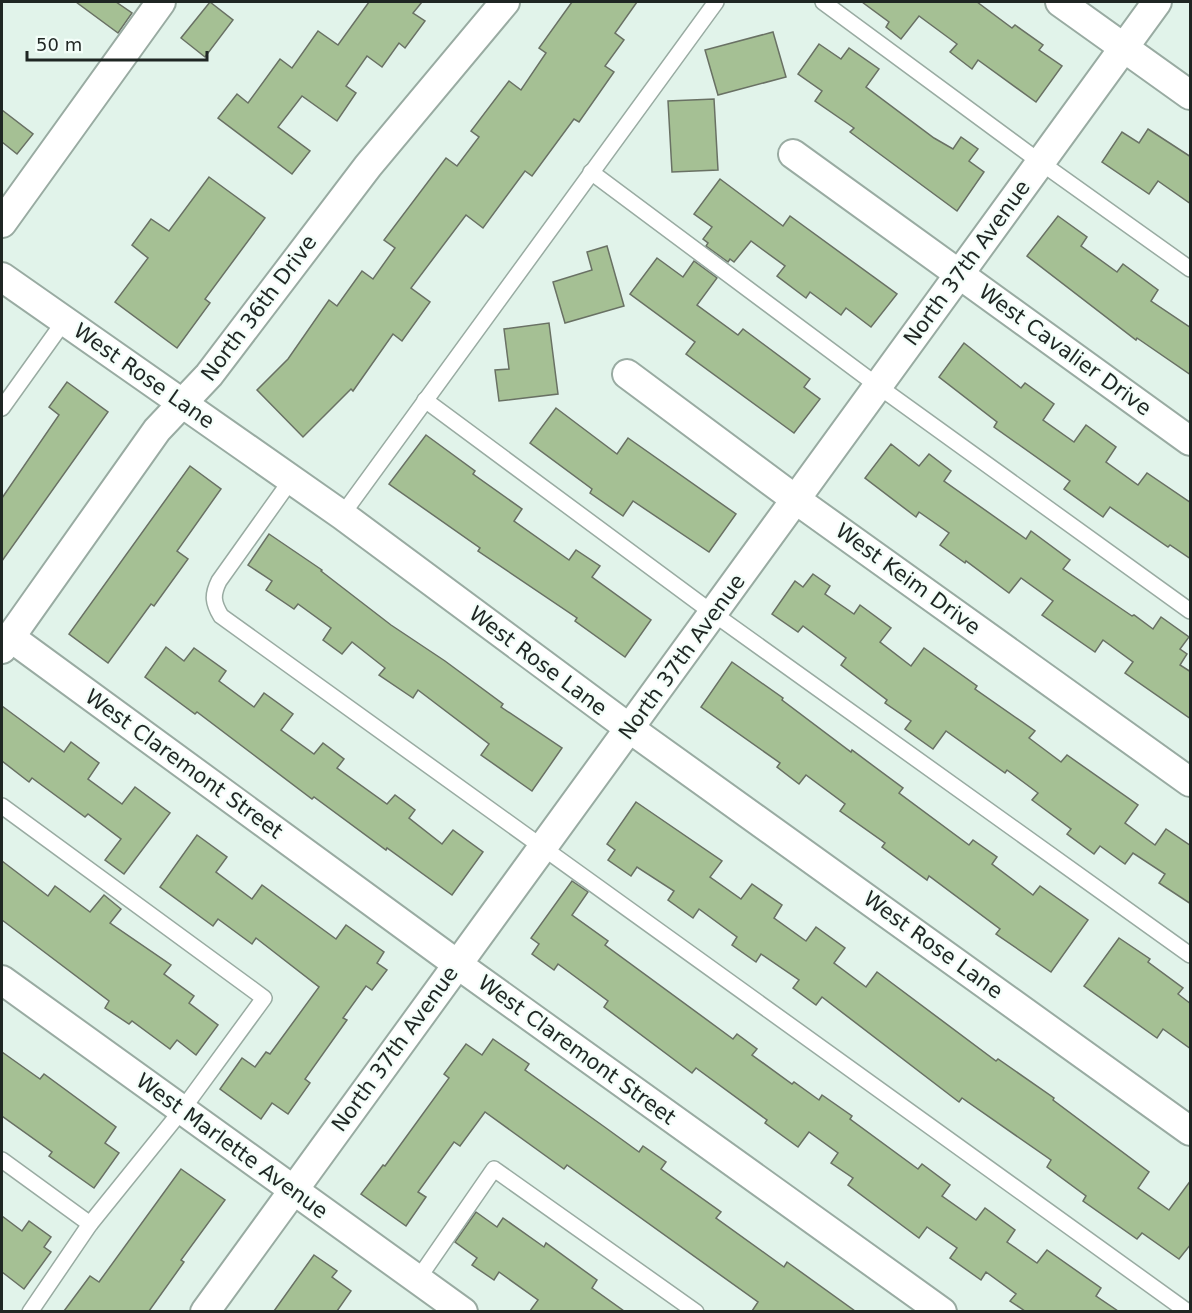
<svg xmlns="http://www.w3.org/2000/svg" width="1192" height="1313" viewBox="0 0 1192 1313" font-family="'DejaVu Sans',sans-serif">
	<rect width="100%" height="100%" fill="#e1f3ea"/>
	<g fill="#a5c094" stroke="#697164" stroke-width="1.5">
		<path d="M76,2H116L132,13L118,33Z"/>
		<path d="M210,2L233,20L205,57L181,38Z"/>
		<path d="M369,2H422L413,13L425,21L405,48L399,43L382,67L367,56L346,86L356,93L337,121L302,96L278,127L310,151L292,174L218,118L237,94L248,103L280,59L292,68L318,31L338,45Z"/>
		<path d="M572,2H637L615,33L624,40L605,66L614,72L579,122L574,119L532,176L525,171L483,228L466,215L411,288L430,302L402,341L393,334L353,391L351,389L303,437L257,390L288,359L329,300L337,306L362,271L373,279L395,248L384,240L446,158L457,166L479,137L471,131L509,81L521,90L546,53L539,48Z"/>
		<path d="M862,2H977L1012,28L1015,25L1043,45L1039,50L1062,66L1036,102L978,60L972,69L950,52L957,44L919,16L901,39L886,27L889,22Z"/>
		<path d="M773,32L786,77L718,95L705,50Z"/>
		<path d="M819,44L841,59L849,48L879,69L866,87L934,138L953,149L961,137L978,149L969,161L984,172L957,211L850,132L854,128L815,101L822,91L798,74Z"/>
		<path d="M714,99L718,170L672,172L668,101Z"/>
		<path d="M2,110L33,134L17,154L2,142Z"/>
		<path d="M1148,129L1191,157V204L1158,181L1149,194L1102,162L1122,132L1139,143Z"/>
		<path d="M209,177L265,218L205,299L210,303L177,348L115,302L148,258L132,245L151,219L169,231Z"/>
		<path d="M720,179L783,226L790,216L897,294L871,327L846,308L841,315L810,292L806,298L777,276L785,266L751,241L734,262L730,259L728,262L706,246L708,243L703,239L712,227L694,214Z"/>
		<path d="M1058,216L1087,237L1081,246L1117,272L1123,264L1158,290L1151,301L1191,328V375L1137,338L1136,340L1027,256Z"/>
		<path d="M607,246L624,306L565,323L553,282L592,270L587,252Z"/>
		<path d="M657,258L683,277L694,261L717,278L697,305L738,335L743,329L810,379L804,387L820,399L794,433L686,354L695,342L630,294Z"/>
		<path d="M549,323L558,394L499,401L495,370L509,369L504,329Z"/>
		<path d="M964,343L1021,388L1025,383L1054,404L1043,420L1074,442L1086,425L1116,447L1106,462L1138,485L1147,473L1191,503V559L1170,545L1168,547L1110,507L1103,517L1064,489L1070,481L994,427L997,422L939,377Z"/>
		<path d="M67,382L108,412L2,561V498L59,415L49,407Z"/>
		<path d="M556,408L617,454L628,438L736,514L709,552L633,501L623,516L590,493L592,489L530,443Z"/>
		<path d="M426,435L475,471L473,474L522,509L514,521L569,560L576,550L600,566L592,577L651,620L625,657L575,621L577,618L478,551L480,548L389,484Z"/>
		<path d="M891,444L919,466L929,454L951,471L944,481L1026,539L1031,531L1070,560L1063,569L1132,616L1134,615L1153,629L1161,617L1189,637L1180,649L1187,654L1180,665L1191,672V719L1125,673L1133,662L1103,640L1095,652L1042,615L1053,601L1021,578L1009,593L966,561L965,563L940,545L949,533L919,512L916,517L865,478Z"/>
		<path d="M190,466L221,489L177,551L188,559L154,606L151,604L108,663L69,634Z"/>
		<path d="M269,534L322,570L321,571L391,625L445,661L503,704L501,707L562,748L532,791L481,755L489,744L418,690L413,698L379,675L385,668L352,642L342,654L323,640L331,628L298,604L294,609L266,590L272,581L248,565Z"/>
		<path d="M813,574L830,586L825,594L854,614L860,605L891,628L880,642L911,666L924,648L977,686L975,689L1035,731L1029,738L1061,762L1067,755L1138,805L1125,823L1155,845L1166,829L1191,846V904L1159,883L1165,874L1133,853L1125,864L1100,846L1094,854L1067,834L1071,829L1032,800L1038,793L1007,770L1005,773L946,731L933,749L905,729L911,721L885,703L887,700L841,665L846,658L803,626L798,632L772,614L795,581L803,587Z"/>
		<path d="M166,647L184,661L194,648L226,671L219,681L254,707L264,693L293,714L281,730L314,754L323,743L344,759L337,768L387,804L395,795L415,810L409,818L442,844L453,830L483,852L452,895L387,848L386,850L314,797L312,799L197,712L195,714L145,677Z"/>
		<path d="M732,662L783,698L782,700L851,752L852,750L903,788L899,793L969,845L973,840L997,857L992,864L1033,895L1040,886L1088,920L1051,972L996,934L1000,929L929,876L927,880L882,847L885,843L840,811L845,804L806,775L799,784L777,767L780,763L701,707Z"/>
		<path d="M2,706L64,752L71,742L99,763L88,779L122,804L135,787L170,813L124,874L105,860L121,839L88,814L85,817L32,778L29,782L2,761Z"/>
		<path d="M636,802L722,861L710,877L741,899L752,884L782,905L774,918L806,941L816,927L845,948L834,963L866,987L877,972L996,1061L998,1059L1054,1098L1053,1100L1149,1172L1138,1188L1169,1210L1191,1180V1244L1179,1259L1142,1233L1137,1239L1083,1201L1086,1196L1047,1167L1051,1160L962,1098L959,1102L822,997L816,1005L793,988L799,980L761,954L756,962L732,945L737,937L699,909L693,918L668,900L674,891L637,867L631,876L608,860L615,850L607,844Z"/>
		<path d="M197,835L227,857L216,872L252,899L262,885L336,939L346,925L384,952L377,963L387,970L372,990L366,986L343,1018L347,1020L305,1079L310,1083L288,1114L272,1103L261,1119L220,1089L242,1058L255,1067L266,1052L270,1054L319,987L256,938L252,944L218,919L213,926L160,887Z"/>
		<path d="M2,861L48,896L55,886L90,912L104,895L121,909L110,923L171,965L164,974L194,996L189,1003L218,1025L196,1055L177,1040L170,1049L132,1021L129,1024L105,1008L109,1001L2,920Z"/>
		<path d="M572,881L588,892L572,915L608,941L605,945L733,1039L737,1034L757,1049L752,1055L792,1084L794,1082L819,1100L822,1095L852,1116L850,1119L918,1169L922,1164L950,1185L942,1196L976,1220L985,1208L1015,1230L1007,1242L1037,1263L1047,1250L1101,1288L1096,1296L1118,1311H1025L1010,1301L1016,1294L986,1272L981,1280L950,1258L957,1248L927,1227L919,1238L848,1185L853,1178L831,1163L838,1153L809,1132L798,1147L765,1123L767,1120L696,1068L692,1073L604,1007L608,1001L558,964L554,970L532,954L539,944L531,938Z"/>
		<path d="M1119,938L1150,959L1148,962L1183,988L1178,994L1191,1004V1049L1163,1029L1157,1038L1084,986Z"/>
		<path d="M493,1039L529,1064L525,1070L606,1128L639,1152L643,1146L666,1162L661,1169L721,1212L716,1218L784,1267L787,1262L855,1311H752L758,1302L567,1165L564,1169L485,1112L460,1146L454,1142L418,1192L426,1197L406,1226L361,1194L383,1165L385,1166L449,1078L444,1074L466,1044L482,1055Z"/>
		<path d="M2,1052L40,1079L44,1074L116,1127L105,1143L119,1153L94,1188L49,1156L52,1152L2,1116Z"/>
		<path d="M181,1169L225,1200L181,1260L184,1262L149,1311H64L90,1276L99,1282Z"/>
		<path d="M476,1212L497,1227L503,1218L544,1247L546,1243L597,1280L592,1288L624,1311H530L538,1300L499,1272L494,1280L472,1265L477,1258L455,1242Z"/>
		<path d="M2,1216L22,1231L29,1221L51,1237L44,1247L51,1252L24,1289L2,1272Z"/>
		<path d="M314,1255L337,1271L332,1277L351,1291L337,1311H274Z"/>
	</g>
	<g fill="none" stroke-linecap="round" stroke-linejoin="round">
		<g stroke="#99aba2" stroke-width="18">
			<g id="service">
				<path d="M823,2L1040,162L1190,269"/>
				<path d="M591,172L878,386L1190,611"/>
				<path d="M425,400L714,614L1190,955"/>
				<path d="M2,408L65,320"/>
				<path d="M291,480L219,581C212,595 213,603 221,616L1188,1312"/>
				<path d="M342,515L716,2"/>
				<path d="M2,806L264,998L182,1110L90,1224L30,1312"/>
				<path d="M2,1160L90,1224"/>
				<path d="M418,1279L494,1169L696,1312"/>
			</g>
		</g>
		<g stroke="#99aba2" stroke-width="32">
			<g id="minor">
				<path d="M1060,2L1190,95"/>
				<path d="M793,154L1190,441"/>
				<path d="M2,223L161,2"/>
				<path d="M2,277L342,515L629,728L1190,1131"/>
				<path d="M627,374L795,499L1190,782"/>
				<path d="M10,637L457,964L942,1312"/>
				<path d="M2,649L157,430L209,375L368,166L505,2"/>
				<path d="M2,980L463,1312"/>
				<path d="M205,1312L1157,2"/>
			</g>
		</g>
		<use href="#service" stroke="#fff" stroke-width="15"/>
		<use href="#minor" stroke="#fff" stroke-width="28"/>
	</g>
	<g text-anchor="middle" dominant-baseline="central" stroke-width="4.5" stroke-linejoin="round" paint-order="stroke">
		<g font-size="21" fill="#1f2623" stroke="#f3fef9">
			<text transform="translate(967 263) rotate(-54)">North 37th Avenue</text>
			<text transform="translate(259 308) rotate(-53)">North 36th Drive</text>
			<text transform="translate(1065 350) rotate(36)">West Cavalier Drive</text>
			<text transform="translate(144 376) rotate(35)">West Rose Lane</text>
			<text transform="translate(908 579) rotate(36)">West Keim Drive</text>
			<text transform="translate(682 657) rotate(-54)">North 37th Avenue</text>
			<text transform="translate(538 661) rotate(37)">West Rose Lane</text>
			<text transform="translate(184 764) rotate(36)">West Claremont Street</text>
			<text transform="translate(933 945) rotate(36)">West Rose Lane</text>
			<text transform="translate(395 1049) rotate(-54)">North 37th Avenue</text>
			<text transform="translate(577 1050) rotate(36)">West Claremont Street</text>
			<text transform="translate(232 1146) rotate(36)">West Marlette Avenue</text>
		</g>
	</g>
	<rect width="1192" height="1313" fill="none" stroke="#1f2623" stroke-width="6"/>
	<path d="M27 51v9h180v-9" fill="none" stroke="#1f2623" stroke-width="3"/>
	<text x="36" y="51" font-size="18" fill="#1f2623" stroke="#f3fef9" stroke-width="4.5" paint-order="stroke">50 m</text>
</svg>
